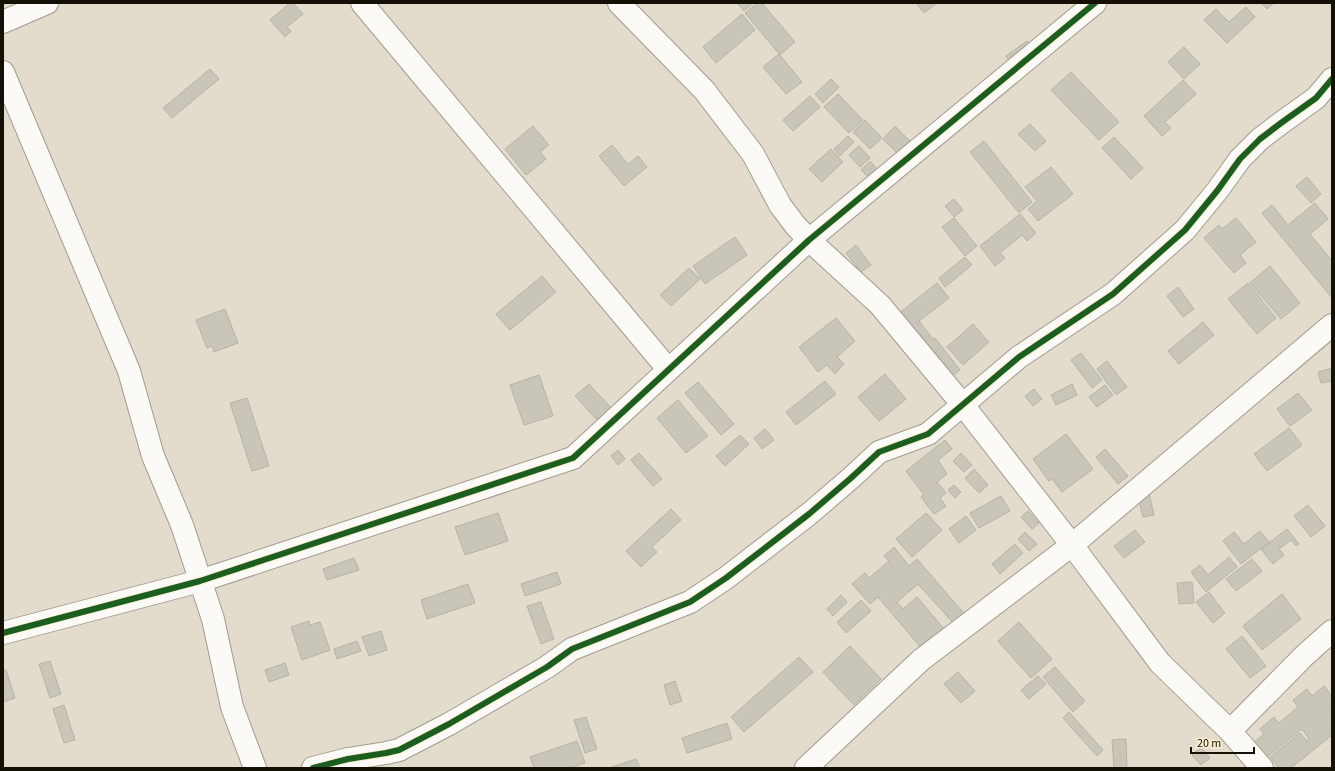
<svg xmlns="http://www.w3.org/2000/svg" width="1335" height="771" viewBox="0 0 1335 771" font-family="'Source Sans 3',sans-serif">
	<rect width="100%" height="100%" fill="#e3dccc"/>
	<g fill="#c9c6b9" stroke="#b5b3a6">
		<path d="M290,3H293L303,14L287,27L291,31L285,37L270,20Z"/>
		<path d="M737,3H753L744,11Z"/>
		<path d="M757,3H762L795,42L780,55L745,13Z"/>
		<path d="M916,3H937L924,13Z"/>
		<path d="M1261,3H1274L1267,9Z"/>
		<path d="M1246,7L1255,17L1227,43L1204,20L1216,9L1229,22Z"/>
		<path d="M742,14L755,30L716,63L703,47Z"/>
		<path d="M1027,41L1034,51L1012,65L1006,56Z"/>
		<path d="M1184,47L1200,64L1184,79L1168,62Z"/>
		<path d="M779,54L802,82L786,94L763,67Z"/>
		<path d="M210,69L219,79L172,118L163,108Z"/>
		<path d="M1071,72L1119,122L1099,140L1051,90Z"/>
		<path d="M831,79L839,87L823,103L815,94Z"/>
		<path d="M1183,80L1196,94L1165,122L1171,128L1162,136L1144,116Z"/>
		<path d="M838,94L863,120L849,133L824,107Z"/>
		<path d="M810,96L820,107L793,131L783,120Z"/>
		<path d="M865,120L882,138L870,149L853,132Z"/>
		<path d="M1030,124L1046,141L1035,151L1018,134Z"/>
		<path d="M533,126L549,145L540,152L546,159L526,175L505,149Z"/>
		<path d="M895,126L914,145L901,157L883,139Z"/>
		<path d="M848,136L854,142L840,156L834,149Z"/>
		<path d="M1114,137L1143,168L1131,179L1102,148Z"/>
		<path d="M984,141L1032,202L1019,213L970,152Z"/>
		<path d="M612,145L628,164L638,156L647,167L624,186L599,156Z"/>
		<path d="M859,146L870,158L860,167L849,155Z"/>
		<path d="M831,149L843,162L822,182L809,169Z"/>
		<path d="M870,161L878,170L869,178L861,170Z"/>
		<path d="M1051,167L1073,194L1038,221L1028,209L1037,201L1025,187Z"/>
		<path d="M1307,177L1321,194L1311,203L1296,186Z"/>
		<path d="M954,199L963,210L954,217L945,206Z"/>
		<path d="M1315,203L1328,219L1310,234L1332,261V298L1262,213L1272,205L1288,225Z"/>
		<path d="M1020,214L1036,233L1027,241L1022,235L1000,253L1005,258L995,266L980,246Z"/>
		<path d="M954,218L977,246L965,256L942,227Z"/>
		<path d="M1236,218L1256,242L1240,255L1246,263L1234,273L1204,238L1219,225L1222,229Z"/>
		<path d="M735,237L747,255L705,284L693,266Z"/>
		<path d="M856,245L871,265L861,272L846,253Z"/>
		<path d="M965,257L972,265L945,287L939,278Z"/>
		<path d="M1270,266L1300,303L1281,319L1250,283Z"/>
		<path d="M689,268L700,279L671,306L660,295Z"/>
		<path d="M542,276L556,292L510,330L496,314Z"/>
		<path d="M937,283L949,298L919,321L933,339L935,338L960,370L948,380L898,314Z"/>
		<path d="M1248,283L1276,318L1257,334L1228,299Z"/>
		<path d="M1178,287L1194,309L1183,317L1167,296Z"/>
		<path d="M225,309L238,343L214,352L212,346L207,348L196,320Z"/>
		<path d="M836,318L855,341L837,357L844,364L835,374L827,365L818,372L799,347Z"/>
		<path d="M1203,322L1214,335L1179,364L1168,351Z"/>
		<path d="M973,324L989,342L963,365L947,347Z"/>
		<path d="M1081,353L1102,380L1092,388L1071,360Z"/>
		<path d="M1107,361L1127,387L1116,395L1097,369Z"/>
		<path d="M1332,368V381L1321,383L1318,372Z"/>
		<path d="M885,374L906,399L879,421L858,397Z"/>
		<path d="M539,375L553,416L524,425L510,385Z"/>
		<path d="M825,381L836,394L796,425L786,412Z"/>
		<path d="M698,382L734,424L721,435L685,393Z"/>
		<path d="M589,384L613,410L599,422L575,396Z"/>
		<path d="M1072,384L1077,395L1056,405L1051,395Z"/>
		<path d="M1105,385L1113,395L1097,407L1089,397Z"/>
		<path d="M1034,389L1042,399L1033,406L1025,396Z"/>
		<path d="M1298,393L1312,410L1290,426L1277,409Z"/>
		<path d="M247,398L269,466L252,471L230,403Z"/>
		<path d="M678,400L708,436L686,453L657,418Z"/>
		<path d="M1289,428L1302,445L1267,471L1254,454Z"/>
		<path d="M765,429L774,440L762,449L754,438Z"/>
		<path d="M1066,434L1093,469L1062,492L1052,479L1049,481L1033,459Z"/>
		<path d="M740,435L749,444L725,466L716,456Z"/>
		<path d="M945,440L952,449L938,460L947,474L937,482L946,493L940,498L946,506L934,514L921,497L924,495L906,471Z"/>
		<path d="M1105,449L1128,476L1118,484L1096,457Z"/>
		<path d="M618,450L625,459L618,465L611,456Z"/>
		<path d="M639,453L662,479L653,486L631,460Z"/>
		<path d="M961,453L972,465L964,472L953,461Z"/>
		<path d="M974,469L988,485L979,493L965,478Z"/>
		<path d="M954,485L961,492L955,498L948,490Z"/>
		<path d="M1149,494L1154,515L1143,517L1138,496Z"/>
		<path d="M1001,496L1010,511L979,528L970,513Z"/>
		<path d="M1308,505L1325,526L1311,537L1294,516Z"/>
		<path d="M671,509L681,520L652,547L657,552L641,567L626,551Z"/>
		<path d="M1028,511L1039,523L1032,529L1021,517Z"/>
		<path d="M498,513L508,541L465,555L455,527Z"/>
		<path d="M926,513L942,530L912,557L896,539Z"/>
		<path d="M966,516L976,530L959,543L949,529Z"/>
		<path d="M1287,529L1299,544L1296,546L1291,540L1279,549L1284,555L1273,564L1261,549Z"/>
		<path d="M1135,530L1145,542L1124,558L1114,546Z"/>
		<path d="M1260,531L1269,542L1241,564L1223,541L1234,532L1244,544Z"/>
		<path d="M1025,532L1037,544L1029,551L1018,539Z"/>
		<path d="M1015,544L1023,553L1000,574L992,564Z"/>
		<path d="M894,547L909,566L917,559L967,617L956,626L918,584L897,602L903,609L917,597L945,630L922,649L878,597L870,604L852,584L865,573L869,578L889,561L884,556Z"/>
		<path d="M1229,557L1237,567L1206,592L1191,572L1200,565L1208,575Z"/>
		<path d="M354,558L359,570L327,580L323,569Z"/>
		<path d="M1252,559L1262,571L1236,591L1226,579Z"/>
		<path d="M557,572L561,584L525,596L521,584Z"/>
		<path d="M1192,582L1194,603L1179,604L1177,583Z"/>
		<path d="M468,584L475,603L427,619L421,600Z"/>
		<path d="M1209,592L1225,613L1213,623L1196,602Z"/>
		<path d="M1282,594L1301,619L1262,650L1243,626Z"/>
		<path d="M841,595L847,602L833,616L827,609Z"/>
		<path d="M861,600L871,611L846,633L837,622Z"/>
		<path d="M541,602L554,639L541,644L527,606Z"/>
		<path d="M309,621L310,625L320,622L330,650L302,660L291,627Z"/>
		<path d="M1019,622L1052,659L1031,678L998,641Z"/>
		<path d="M381,631L387,650L369,656L362,637Z"/>
		<path d="M1242,636L1266,666L1250,678L1226,649Z"/>
		<path d="M357,641L361,651L337,659L334,649Z"/>
		<path d="M850,646L881,679L854,705L823,672Z"/>
		<path d="M799,657L813,672L744,732L731,717Z"/>
		<path d="M50,661L61,694L50,698L39,664Z"/>
		<path d="M285,663L289,675L269,682L265,670Z"/>
		<path d="M1055,667L1085,701L1073,712L1043,677Z"/>
		<path d="M6,670L15,698L3,702V671Z"/>
		<path d="M958,672L975,691L961,703L944,684Z"/>
		<path d="M1038,676L1046,684L1029,699L1021,690Z"/>
		<path d="M675,681L682,701L670,705L664,685Z"/>
		<path d="M1324,686L1332,696V705L1329,707L1332,710V735L1291,768H1279L1270,757L1300,733L1307,741L1309,739L1302,729L1264,759L1252,744L1264,734L1260,729L1274,717L1279,723L1298,707L1293,700L1307,689L1312,696Z"/>
		<path d="M64,705L75,740L64,743L53,709Z"/>
		<path d="M1069,712L1103,750L1097,756L1063,718Z"/>
		<path d="M586,717L597,749L585,753L574,720Z"/>
		<path d="M727,723L732,739L687,753L682,738Z"/>
		<path d="M1126,739L1127,768H1114L1112,740Z"/>
		<path d="M577,741L585,763L569,768H534L530,757Z"/>
		<path d="M1201,747L1210,758L1201,765L1192,755Z"/>
		<path d="M636,759L640,768H609Z"/>
	</g>
	<g fill="none" stroke-linecap="round" stroke-linejoin="round">
		<g stroke="#a09b8e" stroke-width="24">
			<g id="street">
				<path d="M362,3L668,369"/>
				<path d="M619,3L704,90L753,154L780,205L795,225L809,240L880,305L963,405L1072,545L1160,663L1230,731L1262,768"/>
				<path d="M3,22L47,3"/>
				<path d="M3,72L129,371L153,456L182,525L213,619L232,707L255,768"/>
				<path d="M3,633L200,581L573,458L809,240L1095,3"/>
				<path d="M1230,731L1305,655L1332,631"/>
				<path d="M313,768L348,759L386,753L399,750L449,724L547,667L572,649L690,602L726,578L809,514L851,478L879,452L928,434L1019,357L1113,294L1185,230L1217,191L1240,159L1260,139L1281,123L1316,98L1332,79"/>
				<path d="M806,768L921,660L1072,545L1332,325"/>
			</g>
		</g>
		<use href="#street" stroke="#fbfaf7" stroke-width="22"/>
		<g stroke="#faeece" stroke-width="8">
			<g id="cycleway">
				<path d="M3,633L200,581L573,458L809,240L1095,3"/>
				<path d="M313,768L348,759L386,753L399,750L449,724L547,667L572,649L690,602L726,578L809,514L851,478L879,452L928,434L1019,357L1113,294L1185,230L1217,191L1240,159L1260,139L1281,123L1316,98L1332,79"/>
			</g>
		</g>
		<use href="#cycleway" stroke="#1b5e20" stroke-width="6"/>
	</g>
	<rect width="1335" height="771" fill="none" stroke="#141006" stroke-width="8"/>
	<path d="M1191 747v6h63v-6" fill="none" stroke="#141006" stroke-width="2"/>
	<text x="1197" y="747" font-size="12" fill="#141006" stroke="#faeece" stroke-width="3" paint-order="stroke">20 m</text>
</svg>
